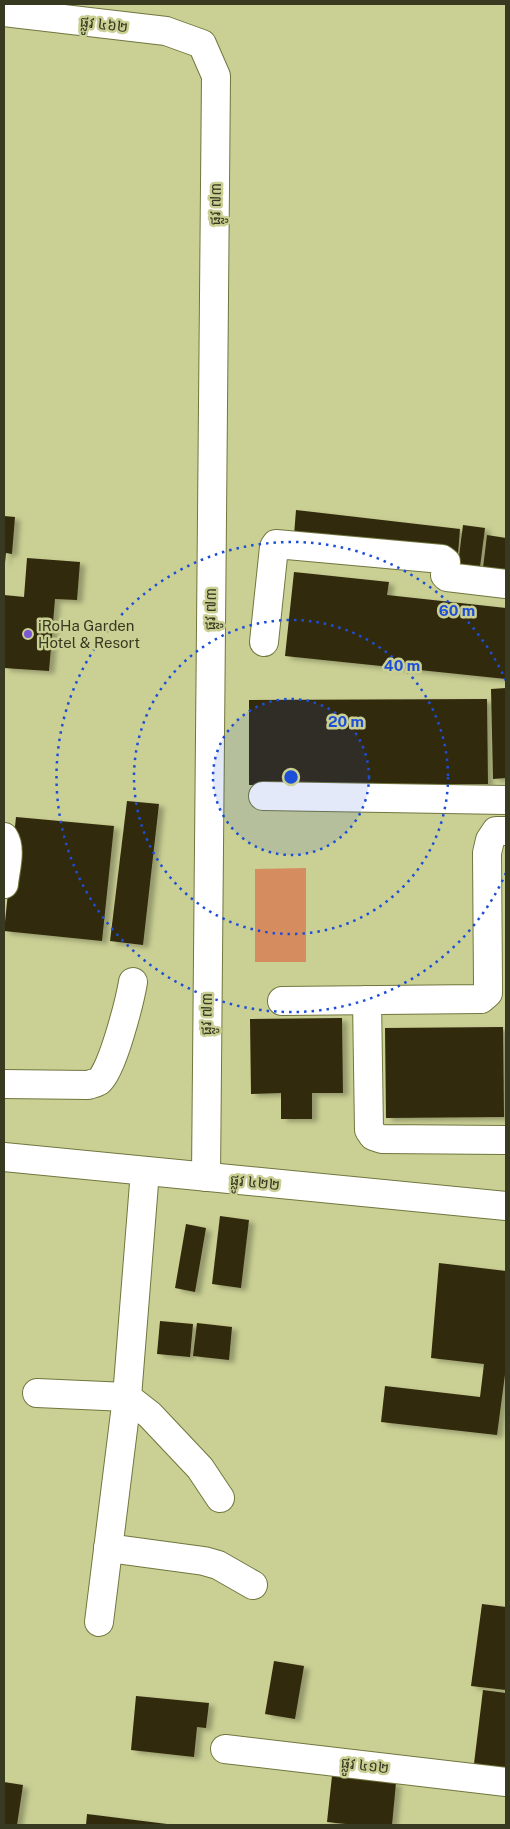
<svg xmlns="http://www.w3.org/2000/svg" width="510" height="1829" viewBox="0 0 510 1829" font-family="'Public Sans','Noto Sans Khmer',sans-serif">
	<defs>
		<filter id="shadow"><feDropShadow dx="5.5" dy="3" stdDeviation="2.5" flood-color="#0004"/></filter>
	</defs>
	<rect width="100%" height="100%" fill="#cad094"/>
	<path fill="#d58d60" d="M306,868V962H255V869Z"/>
	<g fill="#32290b" filter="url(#shadow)">
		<path d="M296,510L460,529L458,554L294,535Z"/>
		<path d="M4,516L15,517L12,554L6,553L5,563H4Z"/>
		<path d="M463,525L485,528L479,575L457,572Z"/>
		<path d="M487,535L506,538V579L482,576Z"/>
		<path d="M27,558L80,562L77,600L55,599L49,671L4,668V595L24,597Z"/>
		<path d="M294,572L389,582L387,595L506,608V679L285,656Z"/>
		<path d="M506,688V778L493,779L491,689Z"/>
		<path d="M487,699L488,784L249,785V700Z"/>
		<path d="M127,801L159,804L143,945L110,941Z"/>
		<path d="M16,817L114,826L102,941L4,931Z"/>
		<path d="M342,1018L343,1093H312V1119H281V1093L251,1094L250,1019Z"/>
		<path d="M503,1027L504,1117L386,1118L385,1028Z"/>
		<path d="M220,1216L249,1220L241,1288L212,1284Z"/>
		<path d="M186,1224L206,1228L195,1292L175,1288Z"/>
		<path d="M439,1263L506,1271V1367L497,1435L381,1422L385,1386L480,1397L484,1364L431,1358Z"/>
		<path d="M160,1321L193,1324L190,1357L157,1354Z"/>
		<path d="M197,1323L232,1327L229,1360L193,1356Z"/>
		<path d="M482,1604L506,1607V1690L471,1686Z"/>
		<path d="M274,1661L304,1666L295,1719L265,1714Z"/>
		<path d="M483,1690L506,1693V1776L473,1772Z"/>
		<path d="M136,1696L209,1703L206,1728L197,1727L194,1757L131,1750Z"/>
		<path d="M332,1776L396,1783L392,1825H355L327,1822Z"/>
		<path d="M4,1782L23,1785L17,1825H4Z"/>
		<path d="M87,1814L167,1824V1825H86Z"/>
	</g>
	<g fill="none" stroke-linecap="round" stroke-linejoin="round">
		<g stroke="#72763e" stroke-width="30">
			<g id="minor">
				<path d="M4,12L166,31L202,44L216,76L206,1177"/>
				<path d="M264,642L274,547L276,544L442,559L446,562L445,575L447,577L506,584"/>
				<path d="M263,796L506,800"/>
				<path d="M4,837C12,849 5,871 4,884"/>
				<path d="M367,1000L369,1130L373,1136L382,1139L506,1140"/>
				<path d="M282,1001L481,999L488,993V985L487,853L490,840L496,831H506"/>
				<path d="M4,1084L88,1085C91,1084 96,1083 99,1081C112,1072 130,1000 133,982"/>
				<path d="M4,1157L506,1206"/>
				<path d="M37,1393L127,1397L150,1415L200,1468L220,1498"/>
				<path d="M108,1548L204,1561L218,1565L253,1585"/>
				<path d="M99,1622L127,1397L145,1171"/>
				<path d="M225,1749L506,1782"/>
			</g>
		</g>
		<use href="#minor" stroke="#fff" stroke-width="28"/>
	</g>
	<circle cx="291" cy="777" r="78" fill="#1d4ed8" fill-opacity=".12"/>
	<g fill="none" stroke="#1d4ed8" stroke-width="2.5" stroke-dasharray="2.5 5">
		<circle cx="291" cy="777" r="78"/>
		<circle cx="291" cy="777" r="157"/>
		<path d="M506 873A235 235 0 1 1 506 681"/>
	</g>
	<circle fill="#7b59d3" stroke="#cad094" stroke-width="2" cx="28" cy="634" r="5"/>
	<g text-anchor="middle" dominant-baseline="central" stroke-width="5" stroke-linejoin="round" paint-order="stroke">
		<g font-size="15" fill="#373921" stroke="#cad094">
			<text transform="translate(104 24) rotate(7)">ផ្លូវ ៤៦២</text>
			<text transform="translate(215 204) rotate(-89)">ផ្លូវ ៧៣</text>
			<text transform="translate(210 609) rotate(-89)">ផ្លូវ ៧៣</text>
			<text transform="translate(206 1014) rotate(-89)">ផ្លូវ ៧៣</text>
			<text transform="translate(255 1182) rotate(6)">ផ្លូវ ៤២២</text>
			<text transform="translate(365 1765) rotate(7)">ផ្លូវ ៤១២</text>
		</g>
		<g font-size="15" fill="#373921" stroke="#cad094" text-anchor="start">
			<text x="38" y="625">iRoHa Garden<tspan x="38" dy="17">Hotel &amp; Resort</tspan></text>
		</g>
	</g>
	<circle cx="291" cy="777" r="8" fill="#1d4ed8" stroke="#cad094" stroke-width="2.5"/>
	<g font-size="15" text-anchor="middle" font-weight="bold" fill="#1d4ed8" stroke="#cad094" stroke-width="5" stroke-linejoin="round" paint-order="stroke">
		<text x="457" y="616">60 m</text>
		<text x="402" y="671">40 m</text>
		<text x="346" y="727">20 m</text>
	</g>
	<rect width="510" height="1829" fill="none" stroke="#373921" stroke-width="10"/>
</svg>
